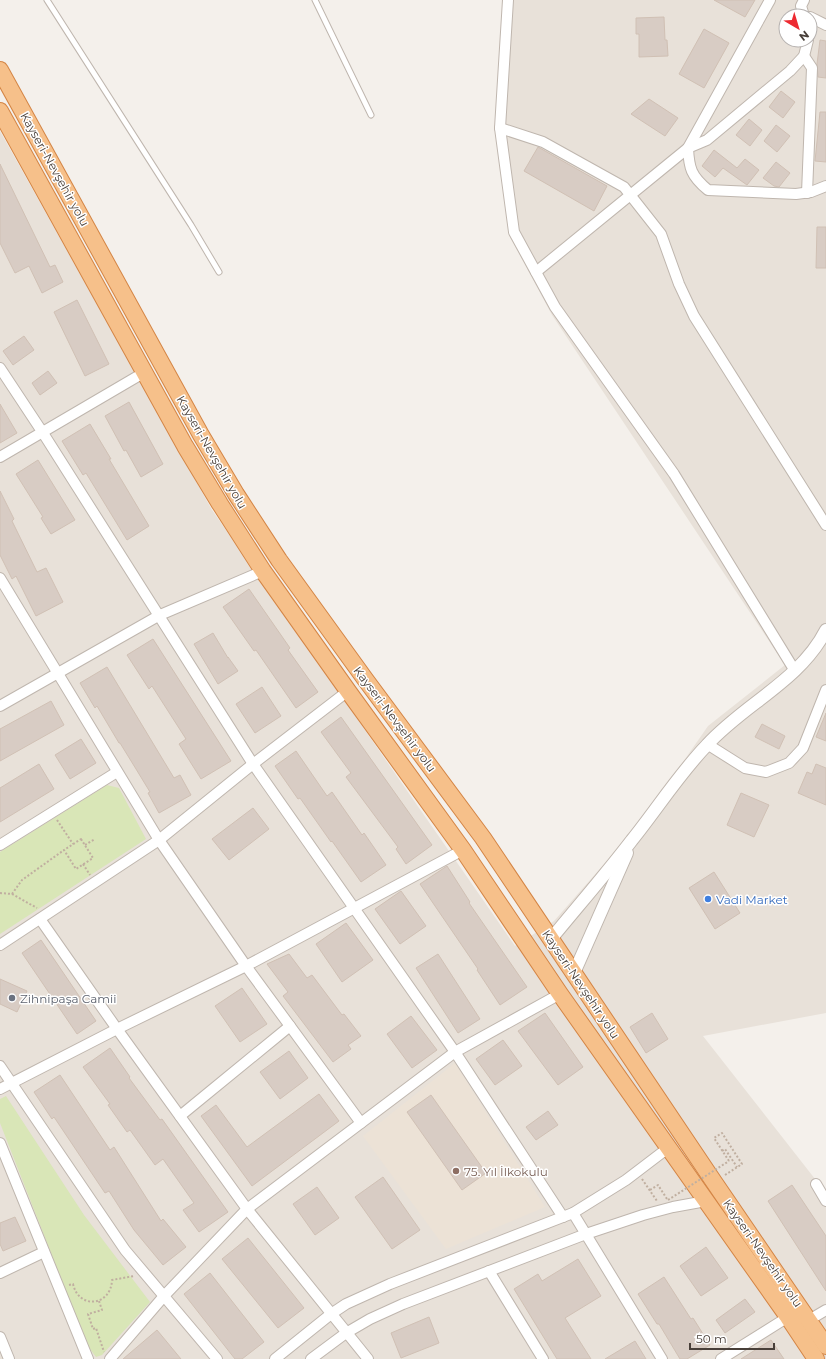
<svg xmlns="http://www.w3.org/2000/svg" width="826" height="1359" viewBox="0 0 826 1359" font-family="Montserrat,sans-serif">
	<rect width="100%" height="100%" fill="#f4f0eb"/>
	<path fill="#e8e1d9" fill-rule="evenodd" d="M503,0H826V1013L703,1036L826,1193V1359H0V131L212,510L515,946L554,921L642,821L708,726L785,665L552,315L510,237L495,123ZM786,16H810V40H786Z"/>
	<path fill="#ece2d6" d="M455,1063L545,1207L446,1249L363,1136Z"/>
	<g fill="#d9e6b7">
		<path d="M107,785L119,788L146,839L0,934V852Z"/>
		<path d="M6,1096L84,1215L150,1302L102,1355L96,1357L87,1345L0,1123V1099Z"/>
	</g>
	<g fill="#d8ccc4" stroke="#d0c0b4">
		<path d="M714,0H755L745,17Z"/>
		<path d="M664,17L665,40H667L668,56L639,57V34H636V18Z"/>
		<path d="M704,29L729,43L704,88L679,74Z"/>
		<path d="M820,40L826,41V78L818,77L817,64Z"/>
		<path d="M781,91L795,102L783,118L769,107Z"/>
		<path d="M649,99L678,118L665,136L631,114Z"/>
		<path d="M820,112H826V162L815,161Z"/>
		<path d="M749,119L762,130L750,146L736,135Z"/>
		<path d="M776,125L790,136L777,152L764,141Z"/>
		<path d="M538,147L607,186L594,211L524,171Z"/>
		<path d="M714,150L737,168L745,159L759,170L747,185L723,168L715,177L702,166Z"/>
		<path d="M776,162L790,173L779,187L774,186L763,178Z"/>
		<path d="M0,164L50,267L55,265L63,282L42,293L29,266L15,273L0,243Z"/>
		<path d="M817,227H826V268H816Z"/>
		<path d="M77,300L109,364L85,376L54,312Z"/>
		<path d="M24,336L34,350L13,365L3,351Z"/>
		<path d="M48,371L57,383L40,395L32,383Z"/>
		<path d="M129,402L163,464L141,477L126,450L124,451L105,416Z"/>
		<path d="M0,404L17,433L0,443Z"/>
		<path d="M90,424L111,459H109L149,526L127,540L86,473L83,475L62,441Z"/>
		<path d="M38,460L75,520L51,534L41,518L43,517L16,474Z"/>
		<path d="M0,491L14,519L12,521L37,572L46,568L63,602L36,616L16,576L12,579L0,555Z"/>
		<path d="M249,589L290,648L288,650L318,692L296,708L256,650L254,651L223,607Z"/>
		<path d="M213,633L228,658V657L238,671L218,684L194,644Z"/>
		<path d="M153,639L231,761L201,779L179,744L186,739L152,686L149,689L127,655Z"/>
		<path d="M107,667L174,778L180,775L191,795L159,813L148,793L150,792L136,769L120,743H119L97,706L95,708L80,683Z"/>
		<path d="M262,687L281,716L255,733L236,704Z"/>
		<path d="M51,701L64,725L0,761V729Z"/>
		<path d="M826,713V741L816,737Z"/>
		<path d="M341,717L432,845L406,864L396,849L398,847L346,777L351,773L321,732Z"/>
		<path d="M762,724L785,736L779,749L755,737Z"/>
		<path d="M81,739L96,763L70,779L55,755Z"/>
		<path d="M296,751L327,796L332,792L362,835L364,833L386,865L361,882L332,841L331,842L300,798L298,799L275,766Z"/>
		<path d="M39,764L54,789L0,822V788Z"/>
		<path d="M816,764L826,768V805L798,793L807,772L812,774Z"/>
		<path d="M741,793L769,805L754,837L727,825Z"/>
		<path d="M253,808L269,829L229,860L212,839Z"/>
		<path d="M447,866L470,902L469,903L527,987L500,1005L477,970L478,969L420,884Z"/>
		<path d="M714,872L740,913L715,929L689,888Z"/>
		<path d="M401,891L426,926L400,944L375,909Z"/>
		<path d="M346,923L373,960L342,982L316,944Z"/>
		<path d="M41,940L96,1021L77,1034L22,953Z"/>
		<path d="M289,954L307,978L312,975L342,1015L344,1014L361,1036L348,1045L351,1049L333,1062L283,996L288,992L267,964Z"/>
		<path d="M438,954L480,1019L458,1033L416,968Z"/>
		<path d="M0,979L27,991L17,1012L0,1004Z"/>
		<path d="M242,988L267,1024L240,1042L215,1006Z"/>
		<path d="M545,1013L583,1067L558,1085L518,1031Z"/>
		<path d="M652,1013L668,1039L646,1053L630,1027Z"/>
		<path d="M411,1016L437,1050L412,1068L387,1034Z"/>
		<path d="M503,1040L522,1066L495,1085L476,1059Z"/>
		<path d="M110,1048L130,1077L129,1078L160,1120L162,1119L228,1212L199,1232L183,1210L194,1203L163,1159L155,1165L130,1130L127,1132L108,1105L110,1104L83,1067Z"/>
		<path d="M289,1051L308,1078L280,1099L260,1072Z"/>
		<path d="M60,1075L110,1150L114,1147L161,1221L163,1219L186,1247L163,1265L134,1230L109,1191L105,1193L54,1117L52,1119L34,1092Z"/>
		<path d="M319,1094L339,1121L252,1186L201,1116L216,1105L247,1147Z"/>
		<path d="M431,1095L486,1173L462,1190L407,1112Z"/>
		<path d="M548,1111L558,1125L536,1140L526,1127Z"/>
		<path d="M383,1177L420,1230L392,1249L355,1197Z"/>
		<path d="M792,1185L826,1236V1291L768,1201Z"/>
		<path d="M317,1187L339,1218L315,1235L293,1204Z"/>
		<path d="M15,1217L26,1241L3,1251L0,1244V1223Z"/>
		<path d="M248,1238L304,1308L278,1328L222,1259Z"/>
		<path d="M706,1247L728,1278L701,1296L680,1266Z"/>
		<path d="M578,1259L601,1296L565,1318L591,1359H557L514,1289L538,1274L542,1281Z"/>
		<path d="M210,1273L264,1342L242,1359H235L184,1294Z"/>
		<path d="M664,1277L691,1319L693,1318L710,1345L687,1359H680L659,1324H657L638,1294Z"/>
		<path d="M745,1299L755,1312L725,1333L716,1320Z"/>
		<path d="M429,1317L439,1343L401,1358L391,1333Z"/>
		<path d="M157,1330L181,1359H123Z"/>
		<path d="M771,1340L784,1359H741Z"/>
		<path d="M635,1341L646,1359H605Z"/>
	</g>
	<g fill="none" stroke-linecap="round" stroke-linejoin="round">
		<g stroke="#bfb6ae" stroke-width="7">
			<g id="service">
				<path d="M47,0L191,225L219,272"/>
				<path d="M315,0L371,115"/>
			</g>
		</g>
		<g stroke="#bfb6ae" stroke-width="12">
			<g id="minor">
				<path d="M508,0L500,128L514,232L555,307L674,474L795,671"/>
				<path d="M804,0L801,6L804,16"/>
				<path d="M810,17L826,25"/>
				<path d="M808,40L804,56L790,71L707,140L688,148C689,168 691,176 708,190L796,194L811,192L826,186"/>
				<path d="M804,56L812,68L807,193"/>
				<path d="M500,128L543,142L624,187L661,234L679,284L694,316L826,525"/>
				<path d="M536,272L688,148L770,0"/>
				<path d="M0,368L43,433L253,764L455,1052L563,1217"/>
				<path d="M0,457L145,372"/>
				<path d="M0,578L159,840L246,966L361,1123"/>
				<path d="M0,706L160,615L263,571"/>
				<path d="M707,744L745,768L766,772L789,763L803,748L826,690"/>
				<path d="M0,845L117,772"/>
				<path d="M40,919L117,1029L247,1209L368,1359"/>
				<path d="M0,945L159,840L253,764L348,691"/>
				<path d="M0,1066L125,1250L217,1359"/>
				<path d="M0,1089L117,1029L246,966L463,850"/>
				<path d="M180,1116L290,1026"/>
				<path d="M0,1143L88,1359"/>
				<path d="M816,1184L826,1201"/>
				<path d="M573,1213L662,1359"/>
				<path d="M489,1271L543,1359"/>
				<path d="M0,1273L44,1252"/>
				<path d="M809,1320L826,1310"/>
				<path d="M0,1337L9,1359"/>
				<path d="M110,1359L164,1296L247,1209L455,1052L560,994"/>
				<path d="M275,1359L331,1314L346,1304L390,1284L573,1213L626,1180L668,1148"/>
				<path d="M311,1359L346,1333L370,1319L403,1304L586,1234L643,1215L673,1207L706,1201"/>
				<path d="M721,1359L788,1317"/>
			</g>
		</g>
		<g stroke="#bfb6ae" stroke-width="14">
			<g id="tertiary">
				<path d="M551,939C578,906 606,874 632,840C657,809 679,774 707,745C744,704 800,681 826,630"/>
				<path d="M574,973L627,853"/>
			</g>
		</g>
		<g stroke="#d48545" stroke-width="18">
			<g id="trunk">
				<path d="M0,70L201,435L236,494L279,560L365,679L483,838L714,1182L826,1346"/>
				<path d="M0,111L185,446L220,504L263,571L348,691L463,850L560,994L788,1317L816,1359"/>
			</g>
		</g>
		<g stroke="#c0afa0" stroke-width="2" stroke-dasharray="2 2" stroke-linecap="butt">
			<path d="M57,820L73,844"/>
			<path d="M81,839L93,858L76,869L64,850Z"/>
			<path d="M85,845L95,839"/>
			<path d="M83,864L90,875"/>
			<path d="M0,893L12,894L22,880L64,850"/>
			<path d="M12,894L37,908"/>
			<path d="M722,1151L725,1149L737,1167"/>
			<path d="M725,1175L742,1164L722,1133L714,1138L729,1161"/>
			<path d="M642,1179L657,1201"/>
			<path d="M650,1190L658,1185L667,1199"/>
			<path d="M69,1285L73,1284C79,1310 111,1306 112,1280L134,1276"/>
			<path d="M99,1301L102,1310L88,1314L93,1329L96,1328L104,1352"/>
		</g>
		<use href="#service" stroke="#fff" stroke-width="5"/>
		<use href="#minor" stroke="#fff" stroke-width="10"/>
		<use href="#tertiary" stroke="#fff" stroke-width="12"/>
		<use href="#trunk" stroke="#f6c08a" stroke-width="16"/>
		<path stroke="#c0afa0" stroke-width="2" stroke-dasharray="2 2" stroke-linecap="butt" d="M668,1200L729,1161"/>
	</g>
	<circle fill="#3f7fe0" stroke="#fff" stroke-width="1.5" cx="708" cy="899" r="4"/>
	<circle fill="#6b7280" stroke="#fff" stroke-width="1.5" cx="12" cy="998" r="4"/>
	<circle fill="#8d6e63" stroke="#fff" stroke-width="1.5" cx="456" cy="1171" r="4"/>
	<g text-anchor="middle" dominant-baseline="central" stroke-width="3" stroke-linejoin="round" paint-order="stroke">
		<g font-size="12" fill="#483f39" stroke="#fff">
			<text transform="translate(55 169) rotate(61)">Kayseri-Nevşehir yolu</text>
			<text transform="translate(212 452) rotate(60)">Kayseri-Nevşehir yolu</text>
			<text transform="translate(395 719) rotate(53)">Kayseri-Nevşehir yolu</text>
			<text transform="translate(581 984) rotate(56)">Kayseri-Nevşehir yolu</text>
			<text transform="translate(763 1253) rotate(55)">Kayseri-Nevşehir yolu</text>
		</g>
		<g font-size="12" fill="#366cbe" stroke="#fff" text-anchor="start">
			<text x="716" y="899">Vadi Market</text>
		</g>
		<g font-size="12" fill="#5b616d" stroke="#fff" text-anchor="start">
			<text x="20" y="998">Zihnipaşa Camii</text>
		</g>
		<g font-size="12" fill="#785e54" stroke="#fff" text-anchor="start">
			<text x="464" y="1171">75. Yıl İlkokulu</text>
		</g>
	</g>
	<g transform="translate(798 28) rotate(142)"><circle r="19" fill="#ffffff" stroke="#b6b2b0"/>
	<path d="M0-3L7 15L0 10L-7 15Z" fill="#ed2a31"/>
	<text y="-6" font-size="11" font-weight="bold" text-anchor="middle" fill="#483f39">N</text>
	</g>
	<path d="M690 1343v6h84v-6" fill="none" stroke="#483f39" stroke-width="2"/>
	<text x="696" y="1343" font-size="12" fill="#483f39" stroke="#ffffff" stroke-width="3" paint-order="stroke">50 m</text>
</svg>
